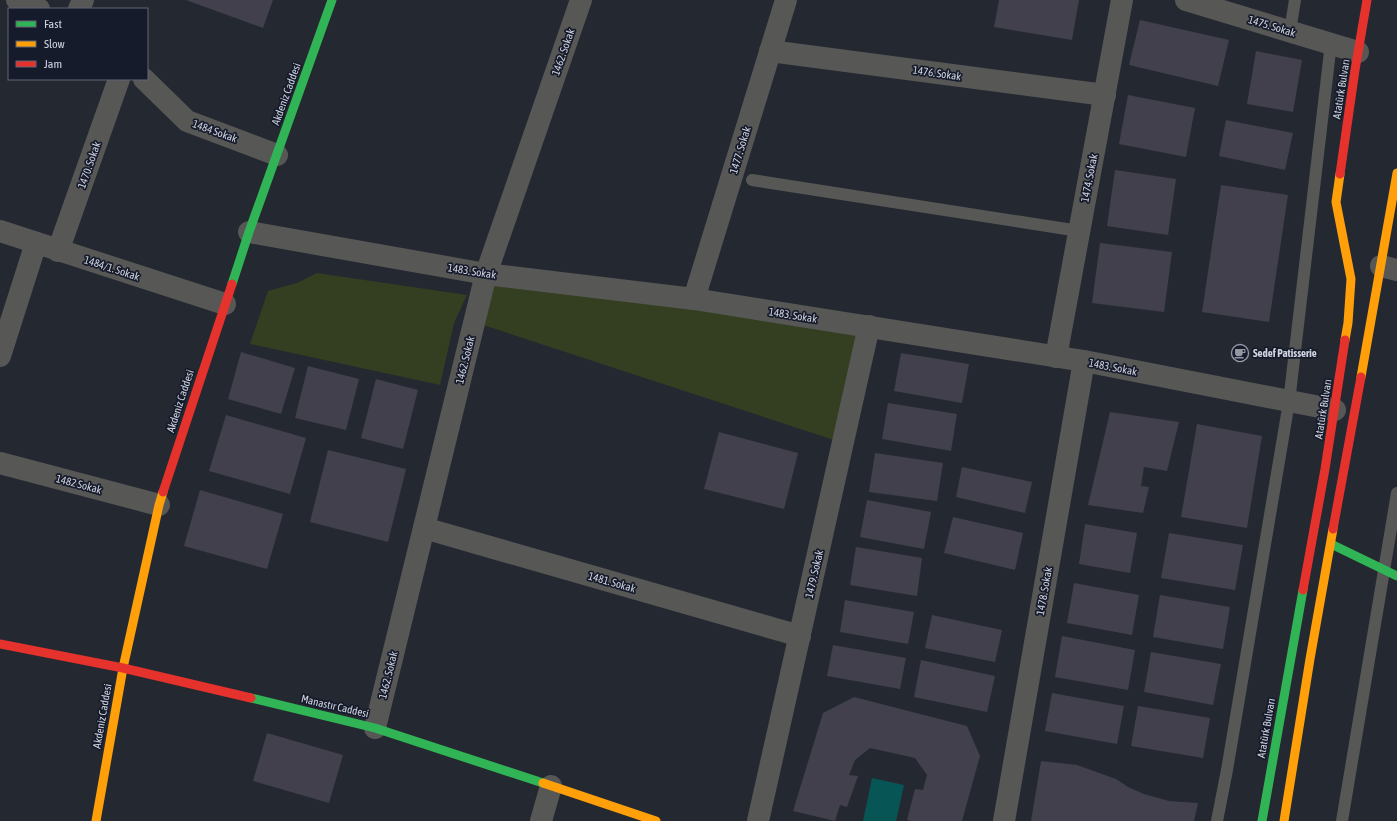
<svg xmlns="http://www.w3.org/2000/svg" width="1397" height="821" viewBox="0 0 1397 821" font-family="'Asap Condensed',sans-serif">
	<rect width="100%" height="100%" fill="#242831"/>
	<g fill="#343e21">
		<path d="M317,273L467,295L454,323L440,385L250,344L268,291L297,283Z"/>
		<path d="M486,274L869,326L843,443L474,322Z"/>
	</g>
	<path fill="#085556" d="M872,778L904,785L896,821H863Z"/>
	<g fill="#41404c">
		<path d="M186,0H273L263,28Z"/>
		<path d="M999,0H1079L1072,40L994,27Z"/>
		<path d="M1140,20L1229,40L1218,86L1129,65Z"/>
		<path d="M1256,51L1302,60L1293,112L1247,104Z"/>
		<path d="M1128,95L1195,108L1186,157L1119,144Z"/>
		<path d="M1226,120L1293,133L1285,170L1219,156Z"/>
		<path d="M1115,170L1176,179L1168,235L1107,226Z"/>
		<path d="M1221,185L1288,195L1269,322L1202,312Z"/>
		<path d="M1100,243L1172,252L1164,312L1092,303Z"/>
		<path d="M241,352L295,368L281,414L228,399Z"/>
		<path d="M901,353L969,364L962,403L894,391Z"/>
		<path d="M308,366L359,379L346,430L295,418Z"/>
		<path d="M376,379L418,390L403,449L361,438Z"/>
		<path d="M888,403L957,414L951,451L882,439Z"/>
		<path d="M1110,412L1179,422L1167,471L1144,467L1141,486L1149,487L1143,513L1088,505Z"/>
		<path d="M226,415L306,438L290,494L209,471Z"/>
		<path d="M1197,424L1262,436L1247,528L1181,517Z"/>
		<path d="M719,432L798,453L784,509L704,489Z"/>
		<path d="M328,450L406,469L388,542L310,522Z"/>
		<path d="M875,453L943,463L937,501L869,492Z"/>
		<path d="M962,467L1032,482L1025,513L956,497Z"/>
		<path d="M200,490L283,514L267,569L184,546Z"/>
		<path d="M867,500L931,512L924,549L860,537Z"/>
		<path d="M953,517L1023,533L1015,570L944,553Z"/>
		<path d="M1085,524L1137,533L1130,573L1079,564Z"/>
		<path d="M1169,533L1243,545L1235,590L1161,578Z"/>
		<path d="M856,547L922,558L917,596L850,585Z"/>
		<path d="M1074,583L1139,595L1132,635L1067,623Z"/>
		<path d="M1160,595L1230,607L1223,649L1153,637Z"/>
		<path d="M845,600L914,612L908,644L840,632Z"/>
		<path d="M932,615L1002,630L995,662L925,648Z"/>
		<path d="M1062,636L1135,650L1128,690L1055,677Z"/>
		<path d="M833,645L906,658L900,689L827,676Z"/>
		<path d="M1151,652L1221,664L1213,705L1144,692Z"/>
		<path d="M921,660L995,676L987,712L914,697Z"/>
		<path d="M1052,693L1124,706L1117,744L1045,731Z"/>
		<path d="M854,697L967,726L980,756L962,821H911L907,820L915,789L923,790L927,775L915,758L870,748L855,760L849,775L858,776L847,807L840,805L835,821L793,811L823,713Z"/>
		<path d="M1138,706L1210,718L1203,758L1131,746Z"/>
		<path d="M267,733L343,755L329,803L253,781Z"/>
		<path d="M1041,761L1077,765L1116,779L1128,787L1144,794L1169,801L1198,803L1194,821H1031Z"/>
	</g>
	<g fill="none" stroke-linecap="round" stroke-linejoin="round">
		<g stroke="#575756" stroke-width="12">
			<path d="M1290,31L1295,0"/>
			<path d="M752,180L1079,231"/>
			<path d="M1217,821L1227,770L1289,402L1331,43"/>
			<path d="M1342,821L1397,493"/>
		</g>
		<g stroke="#575756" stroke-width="22">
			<path d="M17,0L39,9"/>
			<path d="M1186,0L1358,52"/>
			<path d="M79,9L83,0"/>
			<path d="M770,51L1105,95"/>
			<path d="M144,79L187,121L277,155"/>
			<path d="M0,231L225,304"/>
			<path d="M249,232L486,274L694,299L1084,361L1335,410"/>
			<path d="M58,251L119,79"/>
			<path d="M1381,266L1397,270"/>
			<path d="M694,299L786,0"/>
			<path d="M0,356L36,243"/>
			<path d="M1056,357L1122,0"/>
			<path d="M0,463L159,505"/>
			<path d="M424,528L800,636"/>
			<path d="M375,728L486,274L581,0"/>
			<path d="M541,821L551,786"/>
			<path d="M758,821L869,326"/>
			<path d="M1004,821L1084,361"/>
		</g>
		<g stroke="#30b455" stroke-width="9">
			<path d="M232,284L249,232L332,0"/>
			<path d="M1331,544L1397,576"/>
			<path d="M251,698L375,728L543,783"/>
			<path d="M1262,821L1303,590"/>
		</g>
		<g stroke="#ff9f0a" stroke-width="9">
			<path d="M1340,174L1336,202L1351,279L1348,323L1345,340"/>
			<path d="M1361,377L1397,173"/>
			<path d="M543,783L656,821"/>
			<path d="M96,821L123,668L159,505L163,492"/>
			<path d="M1284,821L1310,659L1333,529"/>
		</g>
		<g stroke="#e5322d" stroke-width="9">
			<path d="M1340,174L1355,70L1367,0"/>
			<path d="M163,492L232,284"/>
			<path d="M1333,529L1361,377"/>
			<path d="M1303,590L1325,469L1345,340"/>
			<path d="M0,644L123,668L251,698"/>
		</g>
	</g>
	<defs>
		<g id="cafe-ring" transform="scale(0.9)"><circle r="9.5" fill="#161b2c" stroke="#9397a2" stroke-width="1.5"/><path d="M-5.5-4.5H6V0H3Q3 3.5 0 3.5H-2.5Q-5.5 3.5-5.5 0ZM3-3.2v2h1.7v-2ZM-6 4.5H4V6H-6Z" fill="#9397a2"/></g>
	</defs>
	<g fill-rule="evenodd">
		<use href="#cafe-ring" x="1240" y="353"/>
	</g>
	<g text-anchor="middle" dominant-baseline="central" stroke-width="3.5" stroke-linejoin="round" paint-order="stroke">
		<g font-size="11" fill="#cfd3df" stroke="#161b2c">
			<text transform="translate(1272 26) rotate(17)">1475. Sokak</text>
			<text transform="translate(563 52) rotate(-71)">1462. Sokak</text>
			<text transform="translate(937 73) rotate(8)">1476. Sokak</text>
			<text transform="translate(1341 89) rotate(-81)">Atatürk Bulvarı</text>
			<text transform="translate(286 94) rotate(-70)">Akdeniz Caddesi</text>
			<text transform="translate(215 131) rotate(20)">1484 Sokak</text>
			<text transform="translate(740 150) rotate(-73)">1477. Sokak</text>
			<text transform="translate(89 165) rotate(-71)">1470. Sokak</text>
			<text transform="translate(1089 178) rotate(-79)">1474. Sokak</text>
			<text transform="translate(112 268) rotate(18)">1484/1. Sokak</text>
			<text transform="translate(472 271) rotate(9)">1483. Sokak</text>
			<text transform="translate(793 315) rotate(9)">1483. Sokak</text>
			<text transform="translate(465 360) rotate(-76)">1462. Sokak</text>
			<text transform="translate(1113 367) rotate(11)">1483. Sokak</text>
			<text transform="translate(180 401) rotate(-72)">Akdeniz Caddesi</text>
			<text transform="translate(1323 409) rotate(-81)">Atatürk Bulvarı</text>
			<text transform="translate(79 484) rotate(15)">1482 Sokak</text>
			<text transform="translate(814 574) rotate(-77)">1479. Sokak</text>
			<text transform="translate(612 582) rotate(16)">1481. Sokak</text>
			<text transform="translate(1044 591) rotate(-80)">1478. Sokak</text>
			<text transform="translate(388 675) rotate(-76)">1462. Sokak</text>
			<text transform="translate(335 706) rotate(13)">Manastır Caddesi</text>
			<text transform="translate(102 716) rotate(-80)">Akdeniz Caddesi</text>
			<text transform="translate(1266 728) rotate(-80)">Atatürk Bulvarı</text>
		</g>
		<g font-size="11" font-weight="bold" fill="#cfd3df" stroke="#161b2c" text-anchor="start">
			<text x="1253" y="353">Sedef Patisserie</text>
		</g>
	</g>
	<rect x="8" y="8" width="140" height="72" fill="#161b2c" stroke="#606574"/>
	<rect x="16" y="21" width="20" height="6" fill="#30b455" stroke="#606574"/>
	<text x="44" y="28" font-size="12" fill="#cfd3df">Fast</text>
	<rect x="16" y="41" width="20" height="6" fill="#ff9f0a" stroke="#606574"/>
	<text x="44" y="48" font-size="12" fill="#cfd3df">Slow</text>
	<rect x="16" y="61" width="20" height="6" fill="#e5322d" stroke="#606574"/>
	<text x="44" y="68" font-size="12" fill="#cfd3df">Jam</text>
</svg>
